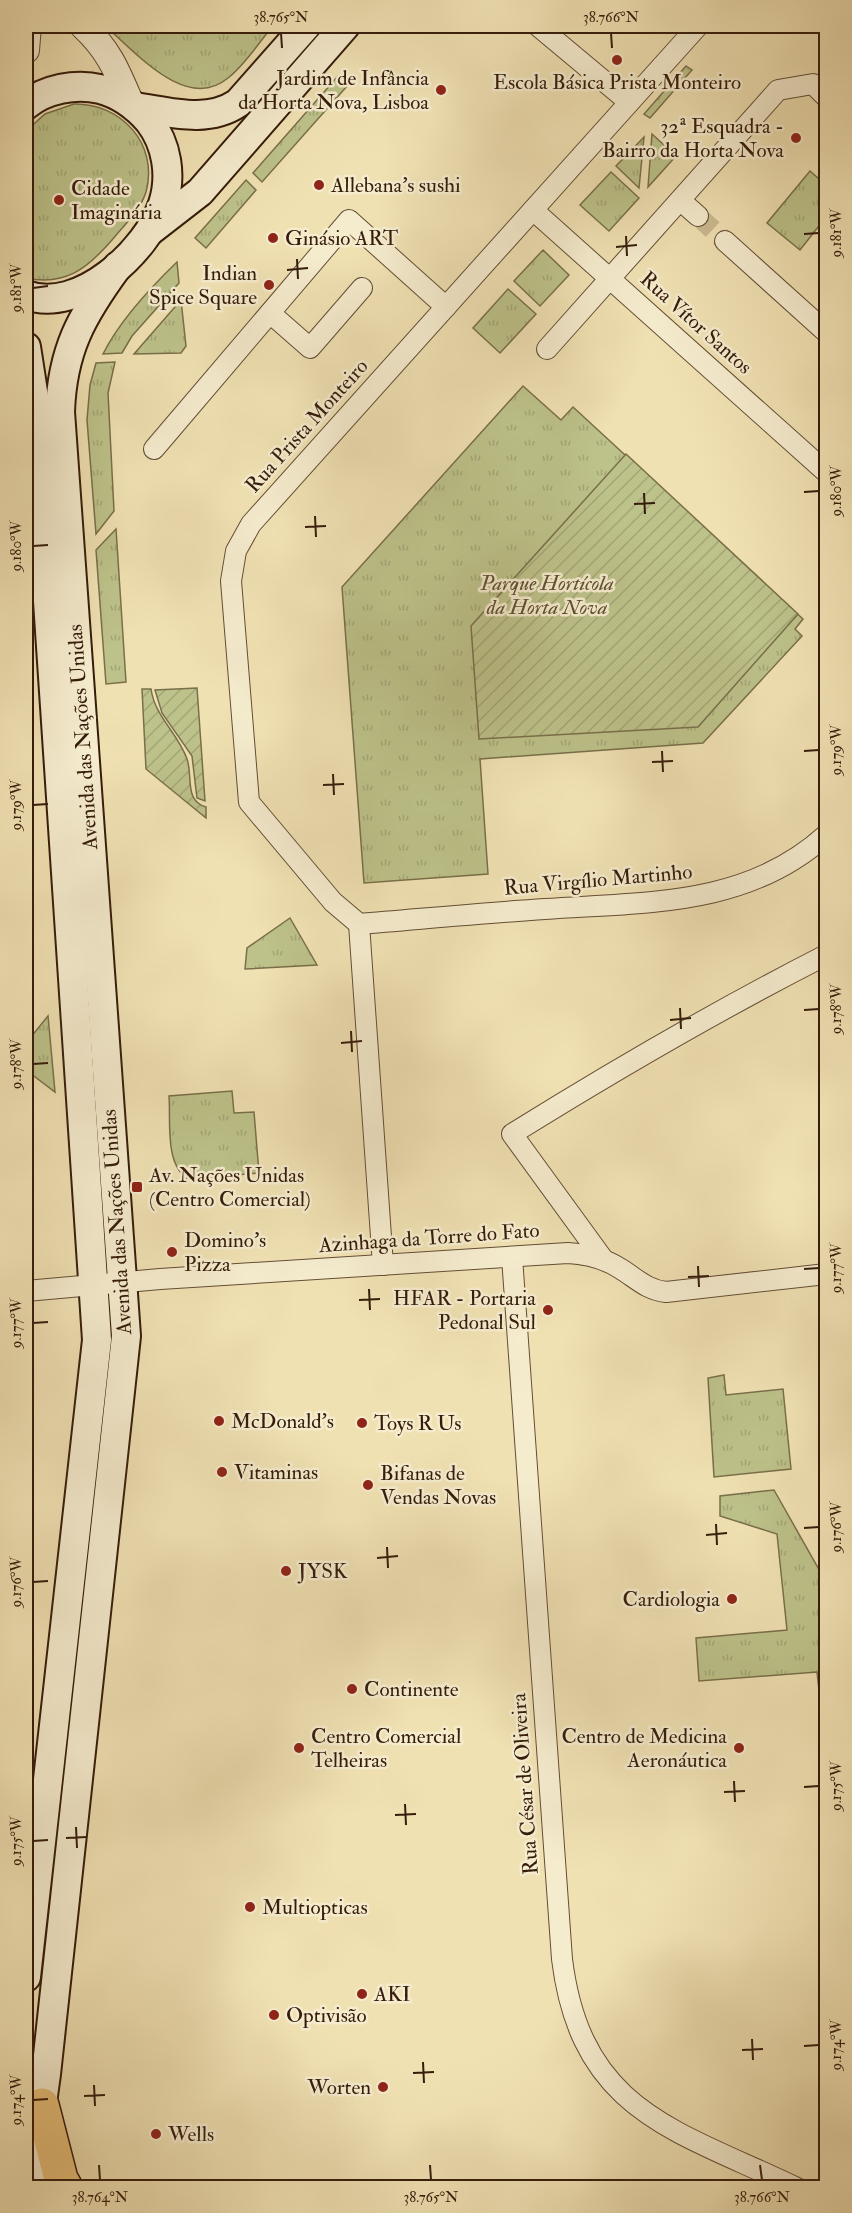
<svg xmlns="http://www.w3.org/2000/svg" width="852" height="2213" viewBox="0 0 852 2213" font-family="'IM FELL Double Pica',serif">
	<defs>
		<pattern id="grass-tufts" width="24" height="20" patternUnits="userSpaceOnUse" patternTransform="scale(1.5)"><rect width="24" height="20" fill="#bdc28a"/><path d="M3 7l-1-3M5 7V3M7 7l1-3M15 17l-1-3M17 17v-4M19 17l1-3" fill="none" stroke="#a3a676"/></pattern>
		<pattern id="garden-furrows" width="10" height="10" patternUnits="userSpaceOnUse" patternTransform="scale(1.5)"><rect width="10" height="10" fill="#bdc28a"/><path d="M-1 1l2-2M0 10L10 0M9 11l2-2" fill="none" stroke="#a3a676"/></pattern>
	</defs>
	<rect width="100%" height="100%" fill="#f0e1b3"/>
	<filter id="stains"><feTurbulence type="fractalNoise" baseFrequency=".00333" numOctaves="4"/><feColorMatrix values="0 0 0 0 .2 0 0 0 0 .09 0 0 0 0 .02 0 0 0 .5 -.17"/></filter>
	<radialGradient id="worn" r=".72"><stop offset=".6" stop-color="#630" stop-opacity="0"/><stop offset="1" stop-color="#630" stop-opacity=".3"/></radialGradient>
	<g fill="url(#grass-tufts)" stroke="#796f4a" stroke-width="1.5">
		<path d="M105,26H273C259,42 245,65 228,78C186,113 135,51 105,26Z"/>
		<path d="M686,66L692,70L650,118L644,114Z"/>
		<path d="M338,76L348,85L262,182L253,173Z"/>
		<path d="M74,104C121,103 159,144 146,192C140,211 124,225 112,240C87,269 65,286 26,278V131L45,114Z"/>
		<path d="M652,134L676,156L648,187Z"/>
		<path d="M644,137L639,188L616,166Z"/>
		<path d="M810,171L826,185V217L800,250L767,223Z"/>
		<path d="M611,172L639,198L609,231L580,205Z"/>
		<path d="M246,180L256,190L206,248L195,238Z"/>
		<path d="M543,250L569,275L540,306L514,281Z"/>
		<path d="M177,262L179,283L132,336L122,353L103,354C120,320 149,289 177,262Z"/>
		<path d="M508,289L536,314L500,353L473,328Z"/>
		<path d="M181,300L186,346L181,353L134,354Z"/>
		<path d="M115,362L108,393L114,511L96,534L87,420L90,385L96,363Z"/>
		<path d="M523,386L561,420L573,407L803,619L795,629L802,636L703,743L480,759L488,874L364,883L342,587Z"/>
		<path d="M116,529L126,682L106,684L96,550Z"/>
		<path d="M290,918L317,965L245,969L247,948Z"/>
		<path d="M48,1016L55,1092L26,1070V1043Z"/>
		<path d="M232,1091L234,1113L254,1112L259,1173L188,1179C164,1164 171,1120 169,1096Z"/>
		<path d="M724,1375L726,1395L783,1389L791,1469L714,1477L708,1378Z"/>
		<path d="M774,1490L826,1582V1755L817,1672L699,1681L696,1638L787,1630L777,1534L720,1516V1496Z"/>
	</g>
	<g fill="url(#garden-furrows)" stroke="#796f4a" stroke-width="1.5">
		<path d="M626,454L798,614L698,727L479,739L471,626Z"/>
		<path d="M197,688L205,801L197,798L192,756L162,713L155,690Z"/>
		<path d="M142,689H151C155,717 178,733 187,759C193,776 184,801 206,807V818L146,769Z"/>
	</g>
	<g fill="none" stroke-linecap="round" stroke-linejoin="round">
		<path stroke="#cbba91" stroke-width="20" stroke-dasharray="20 10" stroke-linecap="butt" d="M698,216L725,241"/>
		<g stroke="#644d35" stroke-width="22">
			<g id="minor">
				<path d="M538,26L629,102"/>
				<path d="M681,201L698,216"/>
				<path d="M533,210L826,472"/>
				<path d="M725,241L826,332"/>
				<path d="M270,313L310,348L362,288"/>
				<path d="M547,349L778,90L813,84L826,97"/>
				<path d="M154,449L349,220L446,307"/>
				<path d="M359,924L333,902L249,802L231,581L236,551L251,524L698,26"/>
				<path d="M359,924C421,919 483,913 545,909C645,902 747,907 826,835"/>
				<path d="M359,924L383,1265"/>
				<path d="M512,1257L562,1959C581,2113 677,2130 797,2188"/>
				<path d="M603,1259L512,1134C615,1070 718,1010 826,955"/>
				<path d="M26,1291L160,1279L568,1253C588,1254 604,1258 621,1269C637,1279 647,1290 666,1292L826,1274"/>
			</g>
		</g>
		<g stroke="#644d35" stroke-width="28">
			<g id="tertiary">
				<path d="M83,26C109,50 117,71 131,104"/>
				<path d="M26,50L28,26"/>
			</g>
		</g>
		<g stroke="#351c0b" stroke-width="32">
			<g id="secondary">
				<path d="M26,105C45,89 76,83 100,89C119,94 136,106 149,121C167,144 172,176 163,204C147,251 79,315 26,295"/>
				<path d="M135,107C170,112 207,124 238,103L306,26"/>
				<path d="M151,230L200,192L345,26"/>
				<path d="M26,347L35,405L97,1340L26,1977"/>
				<path d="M30,2188L46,2074L126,1336L60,412C62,350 82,315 118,266"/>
			</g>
		</g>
		<g stroke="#351c0b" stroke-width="36">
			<path id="trunk" d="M42,2105L61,2179L66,2188"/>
		</g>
		<use href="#minor" stroke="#f5ecce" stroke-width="20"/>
		<use href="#tertiary" stroke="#f5ecce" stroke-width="26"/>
		<use href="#secondary" stroke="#f5ecce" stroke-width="28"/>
		<use href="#trunk" stroke="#e8c07a" stroke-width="33"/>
	</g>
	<path fill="none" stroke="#351c0b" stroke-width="2" d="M281,33L282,48M611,33L612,48M804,234L819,233M626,236L627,256M616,247L637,245M297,259L298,279M287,270L308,268M33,288L48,286M804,492L819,491M644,493L645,514M634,504L655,503M315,516L316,537M305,527L326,526M33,546L48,545M662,751L663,772M804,751L819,750M652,762L673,761M333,774L334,795M323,785L344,784M33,805L48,804M680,1008L681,1029M804,1010L819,1009M670,1020L691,1018M351,1031L352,1052M341,1043L362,1041M33,1064L48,1063M698,1266L699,1287M804,1269L819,1268M688,1277L709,1276M369,1289L370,1310M359,1300L380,1299M33,1323L48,1322M716,1524L717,1545M804,1528L819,1527M706,1535L727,1533M387,1547L388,1568M377,1558L398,1556M33,1582L48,1581M734,1781L735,1802M804,1787L819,1786M724,1792L745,1791M405,1804L406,1825M395,1815L416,1814M76,1827L77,1848M66,1838L87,1837M33,1841L48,1840M752,2039L753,2060M804,2046L819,2045M742,2050L763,2049M423,2062L424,2083M413,2073L434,2072M94,2085L95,2106M84,2096L105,2095M33,2100L48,2099M99,2165L100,2180M430,2165L431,2180M760,2165L762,2180"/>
	<g fill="#8f2418" stroke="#f5ecce" stroke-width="2">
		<circle cx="617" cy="60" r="6"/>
		<circle cx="441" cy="90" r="6"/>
		<circle cx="796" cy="138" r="6"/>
		<circle cx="319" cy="185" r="6"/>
		<circle cx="59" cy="200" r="6"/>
		<circle cx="273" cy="238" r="6"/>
		<circle cx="269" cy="285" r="6"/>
		<rect x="131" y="1181" width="12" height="12" rx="3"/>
		<circle cx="172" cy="1252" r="6"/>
		<circle cx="548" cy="1310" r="6"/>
		<circle cx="219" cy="1421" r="6"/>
		<circle cx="362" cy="1423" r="6"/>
		<circle cx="222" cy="1472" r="6"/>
		<circle cx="368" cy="1485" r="6"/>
		<circle cx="286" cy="1571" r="6"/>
		<circle cx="732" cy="1599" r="6"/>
		<circle cx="352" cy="1689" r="6"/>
		<circle cx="299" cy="1748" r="6"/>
		<circle cx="739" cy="1748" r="6"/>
		<circle cx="250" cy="1907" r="6"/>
		<circle cx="362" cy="1994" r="6"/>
		<circle cx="274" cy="2015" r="6"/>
		<circle cx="383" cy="2087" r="6"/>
		<circle cx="156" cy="2134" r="6"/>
	</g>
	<g text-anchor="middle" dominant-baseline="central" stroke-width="5" stroke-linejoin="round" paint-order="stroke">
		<g font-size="21" fill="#351c0b" stroke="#f5ecce" text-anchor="start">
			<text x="429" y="78" text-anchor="end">Jardim de Infância<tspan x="429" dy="24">da Horta Nova, Lisboa</tspan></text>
			<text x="617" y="82" text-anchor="middle">Escola Básica Prista Monteiro</text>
			<text x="784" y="126" text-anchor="end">32ª Esquadra -<tspan x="784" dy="24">Bairro da Horta Nova</tspan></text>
			<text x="331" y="185">Allebana's sushi</text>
			<text x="71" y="188">Cidade<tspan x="71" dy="24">Imaginária</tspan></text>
			<text x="285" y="238">Ginásio ART</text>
			<text x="257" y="273" text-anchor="end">Indian<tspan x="257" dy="24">Spice Square</tspan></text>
			<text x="149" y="1175">Av. Nações Unidas<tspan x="149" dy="24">(Centro Comercial)</tspan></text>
			<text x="184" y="1240">Domino's<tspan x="184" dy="24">Pizza</tspan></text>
			<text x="536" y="1298" text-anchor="end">HFAR - Portaria<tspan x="536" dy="24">Pedonal Sul</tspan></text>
			<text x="231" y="1421">McDonald's</text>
			<text x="374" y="1423">Toys R Us</text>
			<text x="234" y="1472">Vitaminas</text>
			<text x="380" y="1473">Bifanas de<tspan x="380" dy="24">Vendas Novas</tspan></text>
			<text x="298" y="1571">JYSK</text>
			<text x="720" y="1599" text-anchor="end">Cardiologia</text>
			<text x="364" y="1689">Continente</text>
			<text x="311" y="1736">Centro Comercial<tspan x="311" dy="24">Telheiras</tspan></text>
			<text x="727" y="1736" text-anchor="end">Centro de Medicina<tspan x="727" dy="24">Aeronáutica</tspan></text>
			<text x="262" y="1907">Multiopticas</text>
			<text x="374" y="1994">AKI</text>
			<text x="286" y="2015">Optivisão</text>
			<text x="371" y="2087" text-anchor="end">Worten</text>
			<text x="168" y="2134">Wells</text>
		</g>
		<g font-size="21" fill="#351c0b" stroke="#f5ecce">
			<text transform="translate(696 323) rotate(42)">Rua Vítor Santos</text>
			<text transform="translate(307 426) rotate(-48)">Rua Prista Monteiro</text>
			<text transform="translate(83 737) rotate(-94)">Avenida das Nações Unidas</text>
			<text transform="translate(598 880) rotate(-5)">Rua Virgílio Martinho</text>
			<text transform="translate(117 1222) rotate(-94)">Avenida das Nações Unidas</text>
			<text transform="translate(429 1238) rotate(-4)">Azinhaga da Torre do Fato</text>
			<text transform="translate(525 1784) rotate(-94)">Rua César de Oliveira</text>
		</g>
		<g font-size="21" font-style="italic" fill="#5e4e31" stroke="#f5ecce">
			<text x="547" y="583">Parque Hortícola<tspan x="547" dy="24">da Horta Nova</tspan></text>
		</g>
	</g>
	<rect width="852" height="2213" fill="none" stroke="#f0e1b3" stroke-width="66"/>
	<rect x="33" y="33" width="786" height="2147" fill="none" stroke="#351c0b" stroke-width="2"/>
	<g font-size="15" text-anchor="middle" fill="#351c0b">
		<text x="281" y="22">38.765°N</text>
		<text x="611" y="22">38.766°N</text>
		<text transform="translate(836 233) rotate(-90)" y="5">9.181°W</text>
		<text transform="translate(16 288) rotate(-90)" y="5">9.181°W</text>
		<text transform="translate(836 491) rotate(-90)" y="5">9.180°W</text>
		<text transform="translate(16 546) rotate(-90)" y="5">9.180°W</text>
		<text transform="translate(836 750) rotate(-90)" y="5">9.179°W</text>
		<text transform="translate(16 805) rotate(-90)" y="5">9.179°W</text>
		<text transform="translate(836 1009) rotate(-90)" y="5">9.178°W</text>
		<text transform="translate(16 1064) rotate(-90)" y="5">9.178°W</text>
		<text transform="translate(836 1268) rotate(-90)" y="5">9.177°W</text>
		<text transform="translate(16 1323) rotate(-90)" y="5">9.177°W</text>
		<text transform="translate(836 1527) rotate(-90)" y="5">9.176°W</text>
		<text transform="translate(16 1582) rotate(-90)" y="5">9.176°W</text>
		<text transform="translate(836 1786) rotate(-90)" y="5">9.175°W</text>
		<text transform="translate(16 1841) rotate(-90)" y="5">9.175°W</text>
		<text transform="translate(836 2045) rotate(-90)" y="5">9.174°W</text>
		<text transform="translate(16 2100) rotate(-90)" y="5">9.174°W</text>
		<text x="100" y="2202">38.764°N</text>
		<text x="431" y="2202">38.765°N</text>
		<text x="762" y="2202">38.766°N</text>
	</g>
	<rect width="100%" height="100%" filter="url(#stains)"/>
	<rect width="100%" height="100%" fill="url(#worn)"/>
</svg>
